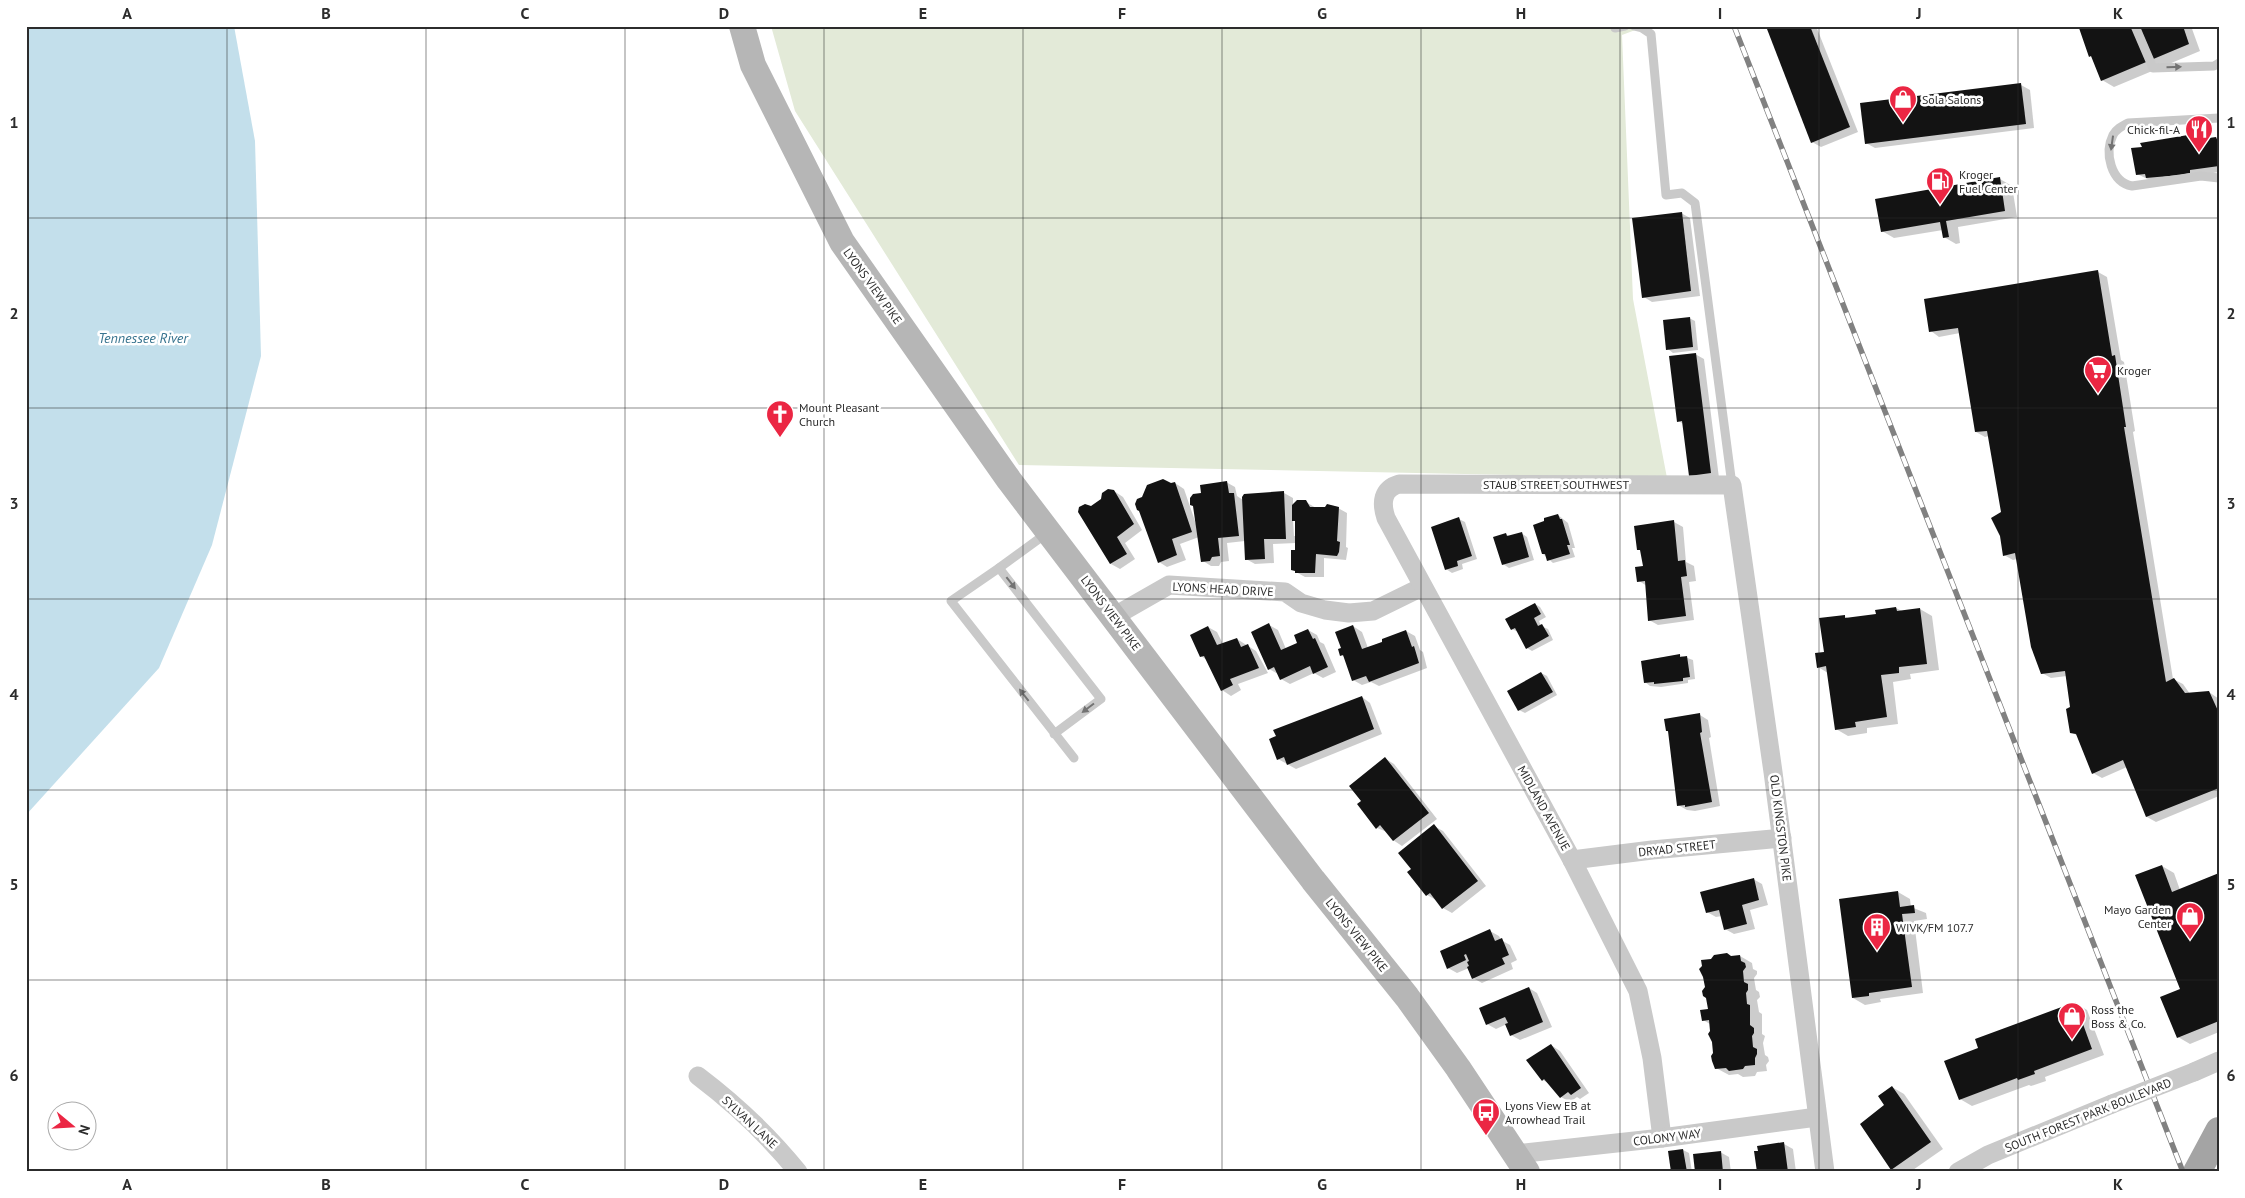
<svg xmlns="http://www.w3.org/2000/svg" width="2245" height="1198" viewBox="0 0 2245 1198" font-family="'PT Sans',sans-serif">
	<rect width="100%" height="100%" fill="#fff"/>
	<path fill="#e3ead8" d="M771,26H1646L1622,35L1633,299L1667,478L1019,465L795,111Z"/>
	<path fill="#c3dfeb" d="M26,26H234L255,141L261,356L212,545L159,668L26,815Z"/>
	<g fill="#0003" fill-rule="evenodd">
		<path d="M1778,26H1816L1858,132L1821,147L1812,142Z"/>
		<path d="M2087,26H2191L2200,51L2114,87L2102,80L2093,57L2090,56Z"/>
		<path d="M2021,85L2030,90L2034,128L1875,148L1866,143Z"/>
		<path d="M2194,136L2201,140L2219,139V172L2156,183L2137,174Z"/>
		<path d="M2000,179L2012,186L2017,217L1958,227L1960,243L1956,244L1944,237L1943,230L1894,238L1882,231Z"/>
		<path d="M1681,213L1690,218L1700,296L1652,302L1644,297Z"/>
		<path d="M2098,272L2107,277L2121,360L2124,362L2135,431L2133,432L2173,679L2183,684L2190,694L2209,692L2219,699V796L2156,822L2147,817L2127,767L2102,778L2093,773L2078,736L2071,732V707L2067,676L2051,678L2042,673L2017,559L2013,560L2004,555L2003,512L1989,436L1985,437L1976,432L1960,333L1939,337L1931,331Z"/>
		<path d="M1689,318L1695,321L1698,350L1673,353L1668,349Z"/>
		<path d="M1695,354L1704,359L1719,478L1690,476L1684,424L1678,421Z"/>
		<path d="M1226,482L1235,487L1237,496L1243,500L1284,493L1293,498V506L1306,502L1316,508H1338L1347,513L1346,547L1348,548L1346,560L1324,558V577H1305L1296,572V543L1273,544L1274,563L1255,564L1246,559L1245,541L1227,543L1229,561L1221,562L1219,566H1211L1203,561L1199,537L1180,544L1186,560L1167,567L1159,562L1171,485L1175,483L1184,489L1196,524L1202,494ZM1293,520L1297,522L1296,536H1294Z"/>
		<path d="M1114,491L1123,497L1142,530L1125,543L1135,559L1120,569L1111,564L1079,512L1091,508Z"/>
		<path d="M1558,515L1568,523L1575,548H1572L1575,557L1553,563L1543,554Z"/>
		<path d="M1459,519L1465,522L1477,559L1462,564L1463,569L1452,573L1446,569Z"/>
		<path d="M1674,522L1683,527L1686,562L1694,566L1696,581L1689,582L1694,620L1658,625L1649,620L1647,586L1639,581L1644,567L1642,551L1639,549Z"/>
		<path d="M1521,533L1527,537L1534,560L1509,568L1503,564L1506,534L1510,537Z"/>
		<path d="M1535,604L1540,607L1546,617L1539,621L1541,626L1548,629L1553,640L1532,651L1527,648L1518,632L1512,629Z"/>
		<path d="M1896,608L1902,611L1920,609L1932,616L1939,670L1910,674L1911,679L1893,682L1898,724L1867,728V733L1848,736L1836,729L1828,673L1818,667L1844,616L1850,619L1877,615Z"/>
		<path d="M1269,625L1278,630L1286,649L1299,643L1308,630L1317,635L1320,642L1324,644L1336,672L1323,678L1314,673L1290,684L1281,679L1278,674L1269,669Z"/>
		<path d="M1353,626L1362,632L1368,648L1406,631L1415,636L1420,650L1423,652L1427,668L1379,686L1371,682L1362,685L1353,680L1345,657L1341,655Z"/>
		<path d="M1208,627L1217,632L1223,644L1237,639L1256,651L1268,673L1238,684L1241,690L1231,696L1222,690L1207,660L1201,656Z"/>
		<path d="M1679,655L1693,660L1695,679L1688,680V683L1661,687L1650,686L1645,682L1651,659Z"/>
		<path d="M1541,673L1547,676L1557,695L1525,713L1519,710Z"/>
		<path d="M1362,697L1370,703L1382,734L1296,769L1278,759Z"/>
		<path d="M1700,715L1708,720L1711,737L1709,738L1720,806L1695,811L1687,810L1678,805L1669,732L1667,731Z"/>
		<path d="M1386,759L1394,764L1437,819L1402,846L1393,840L1387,832L1377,828L1363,801Z"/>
		<path d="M1434,826L1443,831L1486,886L1452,913L1443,908L1436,900L1427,895L1413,869Z"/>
		<path d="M2162,866L2174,873L2180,890L2219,874V1032L2190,1044L2178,1037L2181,989Z"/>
		<path d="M1753,879L1762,884L1768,905L1750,910L1755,929L1734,934L1725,929L1722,916L1716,917L1707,912Z"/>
		<path d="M1898,892L1910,899L1911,907L1926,913L1927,919L1914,921L1923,993L1880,999L1881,1002L1865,1005L1853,998L1841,900Z"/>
		<path d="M1490,931L1499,936L1501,940L1510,945L1517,960L1511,963L1513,969L1482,983L1473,978L1469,968L1457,973L1448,968Z"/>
		<path d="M1740,956L1752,963L1753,969L1757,971V974L1754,978L1756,990L1759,992L1760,997L1757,1000L1759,1012L1762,1014V1034L1765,1036L1763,1043L1765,1055L1768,1057L1769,1061L1766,1065L1767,1071L1757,1072L1755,1076L1743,1077L1738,1074L1729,1075L1716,1068L1710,1024L1703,1020L1732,957Z"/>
		<path d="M1529,988L1537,993L1552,1027L1520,1040L1511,1035L1507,1024L1496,1029L1487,1024Z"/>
		<path d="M2075,1003L2087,1010L2104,1055L2045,1077L2046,1081L2031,1086L2029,1085L1972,1106L1960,1099L1979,1049Z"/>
		<path d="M1551,1045L1560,1051L1589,1093L1580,1099L1577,1097L1570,1102L1561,1097L1551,1085L1543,1080L1528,1061Z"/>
		<path d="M1892,1087L1904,1094L1943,1149L1910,1172H1896L1892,1169L1886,1105Z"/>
		<path d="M1784,1144L1793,1149L1796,1172H1758Z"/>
		<path d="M1683,1150L1689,1153L1692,1172H1673L1670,1152Z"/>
		<path d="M1720,1152L1729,1157L1731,1172H1696Z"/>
	</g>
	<g fill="#131313">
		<path d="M1775,26H1810L1850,127L1811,143L1767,29Z"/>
		<path d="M2084,26H2183L2189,44L2101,81L2091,56L2089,57L2079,28Z"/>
		<path d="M2021,83L2026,124L1865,144L1860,103Z"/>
		<path d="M2194,134L2195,140L2216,137L2219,144V166L2190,170V173L2180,175L2146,178L2145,174L2136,175L2131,148L2142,147L2140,143Z"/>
		<path d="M2000,177L2005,211L1946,221L1949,237L1943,238L1940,222L1881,232L1875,199Z"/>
		<path d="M1682,212L1691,291L1642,298L1632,218Z"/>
		<path d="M2098,270L2112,356L2115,355L2126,427H2124L2166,682L2174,678L2185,693L2209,691L2219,713V788L2146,817L2123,760L2092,774L2076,734L2070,733L2066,709L2070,707L2065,671L2041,674L2031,647L2015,553L2003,556L2000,536L1991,518L2001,512L1987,431L1975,432L1958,328L1929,332L1924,299Z"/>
		<path d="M1690,317L1693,347L1666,350L1663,320Z"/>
		<path d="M1696,353L1711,473L1689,476L1682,421L1677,422L1669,356Z"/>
		<path d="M1163,479L1171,483L1175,482L1192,532L1172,539L1177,555L1158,563L1139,511L1137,510L1135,504L1137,499L1142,497L1147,485Z"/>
		<path d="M1227,481L1229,493H1234L1239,536L1218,538L1220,556L1212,557L1210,561L1201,562L1193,506L1190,505V498L1193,494L1201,493L1200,485Z"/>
		<path d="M1108,489L1114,490L1134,524L1117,537L1127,554L1110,564L1078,512L1079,507L1085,504L1091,506L1101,499L1102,493Z"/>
		<path d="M1284,491L1286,539H1264L1265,559L1245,560L1242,497L1244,494Z"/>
		<path d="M1297,500H1306L1310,507H1325L1327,504L1339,507L1337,541L1340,542L1339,552L1337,556L1316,554L1315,573H1295V571L1291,570V550H1295V521H1292V505Z"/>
		<path d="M1558,514L1560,519H1562L1570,545H1567L1570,554L1547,561L1545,554H1542L1533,525L1544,521V518Z"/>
		<path d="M1459,517L1472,556L1457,561L1458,566L1445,570L1431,527Z"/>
		<path d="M1674,520L1678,561L1685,560L1687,576L1681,577L1686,616L1648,621L1645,581L1637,582L1635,567L1643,566L1640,550H1637L1634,526Z"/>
		<path d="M1522,532L1529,557L1502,565L1493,537L1506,533L1507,536Z"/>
		<path d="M1535,603L1541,614L1534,618L1538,626L1542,624L1549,636L1526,649L1515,628L1511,630L1505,619Z"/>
		<path d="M1896,607L1897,611L1920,608L1927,664L1899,667V673L1881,675L1887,717L1855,722L1856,727L1835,730L1826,666L1817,668L1815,653L1824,652L1819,618L1845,615V618L1876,614L1875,610Z"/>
		<path d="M1269,623L1281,650L1297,643L1294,635L1308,629L1313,639L1315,638L1328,667L1313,674L1310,666L1280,680L1274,667L1268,670L1251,632Z"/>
		<path d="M1353,625L1362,649L1382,642V639L1406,630L1412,647L1414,646L1419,663L1369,682L1366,676L1352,681L1343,655L1340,656L1338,649L1341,648L1335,632Z"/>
		<path d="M1208,626L1217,645L1237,638L1241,647L1248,644L1259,668L1230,679L1233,685L1221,691L1204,656L1200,657L1190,635Z"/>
		<path d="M1680,654V657L1687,656L1690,677L1683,678V681L1654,684V682L1644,683L1641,661Z"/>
		<path d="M1541,672L1553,692L1518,711L1507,691Z"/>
		<path d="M1362,696L1374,729L1287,765L1284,757L1277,760L1269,739L1276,736L1273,730Z"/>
		<path d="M1700,713L1702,732L1700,733L1712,802L1685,807V805L1677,806L1668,731H1666L1664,719Z"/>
		<path d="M1385,757L1429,813L1393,841L1380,825L1376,829L1357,804L1361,801L1349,786Z"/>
		<path d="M1434,824L1478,881L1442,909L1430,893L1426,896L1407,872L1411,869L1398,853Z"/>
		<path d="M2162,865L2172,892L2219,873V1021L2177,1038L2160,997L2180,989L2135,875Z"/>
		<path d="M1754,878L1759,900L1742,905L1747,924L1724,930L1719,910L1706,913L1700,892Z"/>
		<path d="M1898,891L1900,907L1914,905L1915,913L1902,914L1912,987L1869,993V996L1852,998L1839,899Z"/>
		<path d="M1490,929L1495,941L1502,938L1509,955L1502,958L1505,964L1472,979L1467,967L1469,966L1467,962L1469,961L1466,954L1464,955L1466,960L1447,969L1440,951Z"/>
		<path d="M1727,953L1731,956L1740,955L1741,961L1745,963L1746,967L1743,971L1744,982L1748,984V990L1746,993L1747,1004L1750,1005V1025L1754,1028V1033L1752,1036L1753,1047L1757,1049V1054L1755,1058V1065L1745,1066L1743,1069L1729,1071L1726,1068L1715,1069L1712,1061L1711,1056L1713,1053L1712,1042L1708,1034L1710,1031L1709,1020L1702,1021L1700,1010L1708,1009L1706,998L1703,996L1702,991L1705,987L1703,977L1699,969L1702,966L1701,960L1711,959L1714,955Z"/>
		<path d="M1529,987L1543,1022L1510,1036L1505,1024L1508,1023L1505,1017L1486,1025L1479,1008Z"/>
		<path d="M2075,1002L2092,1049L2034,1071L2035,1074L2018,1080L2017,1078L1959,1100L1944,1061L1978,1048L1975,1039Z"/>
		<path d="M1551,1044L1581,1088L1571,1095L1568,1092L1560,1098L1544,1079L1542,1081L1526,1060Z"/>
		<path d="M1892,1086L1931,1142L1891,1170L1860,1124L1884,1105L1878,1096Z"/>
		<path d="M1784,1142L1788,1172H1757L1754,1151H1758L1757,1146Z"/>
		<path d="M1683,1149L1687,1172H1671L1668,1151Z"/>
		<path d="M1721,1151L1723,1172H1695L1693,1154Z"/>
	</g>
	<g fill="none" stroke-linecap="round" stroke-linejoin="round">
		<g stroke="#c9c9c9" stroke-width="9">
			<path d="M1634,26L1642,28L1651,34L1666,195L1682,193L1695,203L1732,485"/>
			<path d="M2135,26L2153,68L2214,66L2219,63"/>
			<path d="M1615,28L1625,26"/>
			<path d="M2219,118L2128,123C2122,126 2116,129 2113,135C2104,153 2111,182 2132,186L2201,176L2219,178"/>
			<path d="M999,568L1047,533"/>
			<path d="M1054,734L1101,699L999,568L951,601L1074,758"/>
		</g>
		<g stroke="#c9c9c9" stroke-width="19">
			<path d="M1113,617L1169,585L1285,592L1301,603L1325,610L1349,613L1373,611L1422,587"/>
			<path d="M1572,860L1652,850L1782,838"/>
			<path d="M2194,1072L2219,1061"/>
			<path d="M698,1076C735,1104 769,1136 798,1172"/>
			<path d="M1662,1138L1652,1058L1638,991L1572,860L1386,518C1381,503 1382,489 1399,484L1732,485L1773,772L1825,1172"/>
			<path d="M1516,1154L1662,1138L1817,1117"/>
			<path d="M1958,1172L1988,1155L2112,1104"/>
		</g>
		<path stroke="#b6b6b6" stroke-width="26" d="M742,26L753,65L842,242L1009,480L1313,880L1407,997L1458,1068L1527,1172"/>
		<path stroke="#a4a4a4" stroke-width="28" d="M2197,1172L2219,1131"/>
		<g stroke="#818181" stroke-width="5.5">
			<path id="rail" d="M1734,26L2183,1172"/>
		</g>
		<use href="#rail" stroke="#fff" stroke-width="4" stroke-dasharray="11" stroke-linecap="butt"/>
		<path stroke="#c9c9c9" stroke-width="19" d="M2112,1104L2194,1072"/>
	</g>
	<defs><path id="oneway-solid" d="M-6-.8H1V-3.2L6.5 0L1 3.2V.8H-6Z" transform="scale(1.25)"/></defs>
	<g fill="#737373">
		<use href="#oneway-solid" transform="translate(2174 67) rotate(-2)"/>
		<use href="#oneway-solid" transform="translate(2112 143) rotate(98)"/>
		<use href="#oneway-solid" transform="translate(1011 583) rotate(52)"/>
		<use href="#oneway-solid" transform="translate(1024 695) rotate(-128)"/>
		<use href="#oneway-solid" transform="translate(1088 708) rotate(143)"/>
	</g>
	<path fill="none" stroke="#2c2c2c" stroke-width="1" stroke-opacity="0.55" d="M227,26V1172M426,26V1172M625,26V1172M824,26V1172M1023,26V1172M1222,26V1172M1421,26V1172M1620,26V1172M1819,26V1172M2018,26V1172M26,218H2219M26,408H2219M26,599H2219M26,790H2219M26,980H2219"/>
	<defs>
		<g id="shop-pin" transform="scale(1.4375)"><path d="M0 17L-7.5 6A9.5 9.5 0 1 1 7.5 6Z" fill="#eb2643" stroke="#fff"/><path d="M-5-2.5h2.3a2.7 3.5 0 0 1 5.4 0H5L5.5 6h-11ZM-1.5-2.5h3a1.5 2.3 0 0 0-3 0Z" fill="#fff"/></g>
		<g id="restaurant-pin" transform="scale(1.4375)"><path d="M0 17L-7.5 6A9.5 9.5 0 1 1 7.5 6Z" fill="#eb2643" stroke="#fff"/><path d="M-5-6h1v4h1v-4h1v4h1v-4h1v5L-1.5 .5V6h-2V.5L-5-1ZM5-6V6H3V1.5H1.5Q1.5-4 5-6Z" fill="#fff"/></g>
		<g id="fuel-pin" transform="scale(1.4375)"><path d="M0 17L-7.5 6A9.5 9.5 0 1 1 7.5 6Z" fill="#eb2643" stroke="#fff"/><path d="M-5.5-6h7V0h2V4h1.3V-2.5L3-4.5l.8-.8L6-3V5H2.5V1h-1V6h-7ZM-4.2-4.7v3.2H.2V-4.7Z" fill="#fff"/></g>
		<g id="supermarket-pin" transform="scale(1.4375)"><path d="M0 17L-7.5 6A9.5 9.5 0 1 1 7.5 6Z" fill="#eb2643" stroke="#fff"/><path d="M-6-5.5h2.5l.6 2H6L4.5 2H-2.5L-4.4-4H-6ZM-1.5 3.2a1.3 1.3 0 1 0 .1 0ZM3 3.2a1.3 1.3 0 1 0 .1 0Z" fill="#fff"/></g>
		<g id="church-pin" transform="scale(1.4375)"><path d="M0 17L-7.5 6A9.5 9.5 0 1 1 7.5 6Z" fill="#eb2643" stroke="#fff"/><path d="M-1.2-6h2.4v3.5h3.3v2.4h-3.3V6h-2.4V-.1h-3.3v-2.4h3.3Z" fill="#fff"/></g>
		<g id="building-pin" transform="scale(1.4375)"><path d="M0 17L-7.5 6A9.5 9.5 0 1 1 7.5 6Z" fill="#eb2643" stroke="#fff"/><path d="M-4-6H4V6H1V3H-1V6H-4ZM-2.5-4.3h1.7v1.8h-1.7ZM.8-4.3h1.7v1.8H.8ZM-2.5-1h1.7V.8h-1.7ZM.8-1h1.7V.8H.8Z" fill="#fff"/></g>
		<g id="bus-pin" transform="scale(1.4375)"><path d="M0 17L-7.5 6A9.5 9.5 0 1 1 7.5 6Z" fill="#eb2643" stroke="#fff"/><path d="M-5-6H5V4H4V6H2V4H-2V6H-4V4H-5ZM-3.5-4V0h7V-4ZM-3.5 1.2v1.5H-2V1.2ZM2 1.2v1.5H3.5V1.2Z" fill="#fff"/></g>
	</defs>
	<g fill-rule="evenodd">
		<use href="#shop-pin" x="1903" y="99"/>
		<use href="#restaurant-pin" x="2199" y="129"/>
		<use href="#fuel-pin" x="1940" y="181"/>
		<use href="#supermarket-pin" x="2098" y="370"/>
		<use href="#church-pin" x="780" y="414"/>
		<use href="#shop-pin" x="2190" y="916"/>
		<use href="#building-pin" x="1877" y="927"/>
		<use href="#shop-pin" x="2072" y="1016"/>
		<use href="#bus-pin" x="1486" y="1112"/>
	</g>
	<g text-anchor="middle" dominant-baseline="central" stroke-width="5" stroke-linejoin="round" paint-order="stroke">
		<g font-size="12" fill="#2c2c2c" stroke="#fff" text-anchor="start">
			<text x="1922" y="99">Sola Salons</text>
			<text x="2180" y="129" text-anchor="end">Chick-fil-A</text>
			<text x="1959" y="174">Kroger<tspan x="1959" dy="14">Fuel Center</tspan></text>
			<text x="2117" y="370">Kroger</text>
			<text x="799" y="407">Mount Pleasant<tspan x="799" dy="14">Church</tspan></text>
			<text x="2171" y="909" text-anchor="end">Mayo Garden<tspan x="2171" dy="14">Center</tspan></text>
			<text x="1896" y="927">WIVK/FM 107.7</text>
			<text x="2091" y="1009">Ross the<tspan x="2091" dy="14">Boss &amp; Co.</tspan></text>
			<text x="1505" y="1105">Lyons View EB at<tspan x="1505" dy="14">Arrowhead Trail</tspan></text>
		</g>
		<g font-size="12" fill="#2c2c2c" stroke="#fff">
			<text transform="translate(873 286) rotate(54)">LYONS VIEW PIKE</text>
			<text x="1556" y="484">STAUB STREET SOUTHWEST</text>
			<text transform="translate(1223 589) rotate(3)">LYONS HEAD DRIVE</text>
			<text transform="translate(1111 613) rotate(53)">LYONS VIEW PIKE</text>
			<text transform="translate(1544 808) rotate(61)">MIDLAND AVENUE</text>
			<text transform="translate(1781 828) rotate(83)">OLD KINGSTON PIKE</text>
			<text transform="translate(1677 848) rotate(-6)">DRYAD STREET</text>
			<text transform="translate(1357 935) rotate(51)">LYONS VIEW PIKE</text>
			<text transform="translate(2088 1115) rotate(-22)">SOUTH FOREST PARK BOULEVARD</text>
			<text transform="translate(750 1122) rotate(43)">SYLVAN LANE</text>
			<text transform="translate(1667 1137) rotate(-7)">COLONY WAY</text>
		</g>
		<g font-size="14" font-style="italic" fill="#38748f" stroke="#fff">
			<text x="143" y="338">Tennessee River</text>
		</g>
	</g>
	<rect width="2245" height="1198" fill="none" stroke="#ffffff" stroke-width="55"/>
	<g transform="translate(72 1126) rotate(108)"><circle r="24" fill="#ffffff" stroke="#ababab"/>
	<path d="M0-4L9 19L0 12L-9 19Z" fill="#eb2643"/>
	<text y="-8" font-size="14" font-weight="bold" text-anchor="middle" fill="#2c2c2c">N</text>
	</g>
	<rect x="28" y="28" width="2190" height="1142" fill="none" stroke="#2c2c2c" stroke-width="2"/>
	<g font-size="16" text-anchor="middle" font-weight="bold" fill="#2c2c2c">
		<text x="127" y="19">A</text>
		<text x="326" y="19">B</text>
		<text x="525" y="19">C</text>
		<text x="724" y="19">D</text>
		<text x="923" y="19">E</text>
		<text x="1122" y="19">F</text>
		<text x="1322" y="19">G</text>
		<text x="1521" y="19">H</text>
		<text x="1720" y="19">I</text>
		<text x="1919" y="19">J</text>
		<text x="2118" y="19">K</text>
		<text x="14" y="128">1</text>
		<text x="2231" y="128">1</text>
		<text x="14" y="319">2</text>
		<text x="2231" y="319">2</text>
		<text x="14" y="509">3</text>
		<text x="2231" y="509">3</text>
		<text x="14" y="700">4</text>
		<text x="2231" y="700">4</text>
		<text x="14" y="890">5</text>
		<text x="2231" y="890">5</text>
		<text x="14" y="1081">6</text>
		<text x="2231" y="1081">6</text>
		<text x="127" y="1190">A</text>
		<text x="326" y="1190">B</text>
		<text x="525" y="1190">C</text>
		<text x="724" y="1190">D</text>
		<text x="923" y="1190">E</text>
		<text x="1122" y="1190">F</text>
		<text x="1322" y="1190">G</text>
		<text x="1521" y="1190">H</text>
		<text x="1720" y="1190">I</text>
		<text x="1919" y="1190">J</text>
		<text x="2118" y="1190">K</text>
	</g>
</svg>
